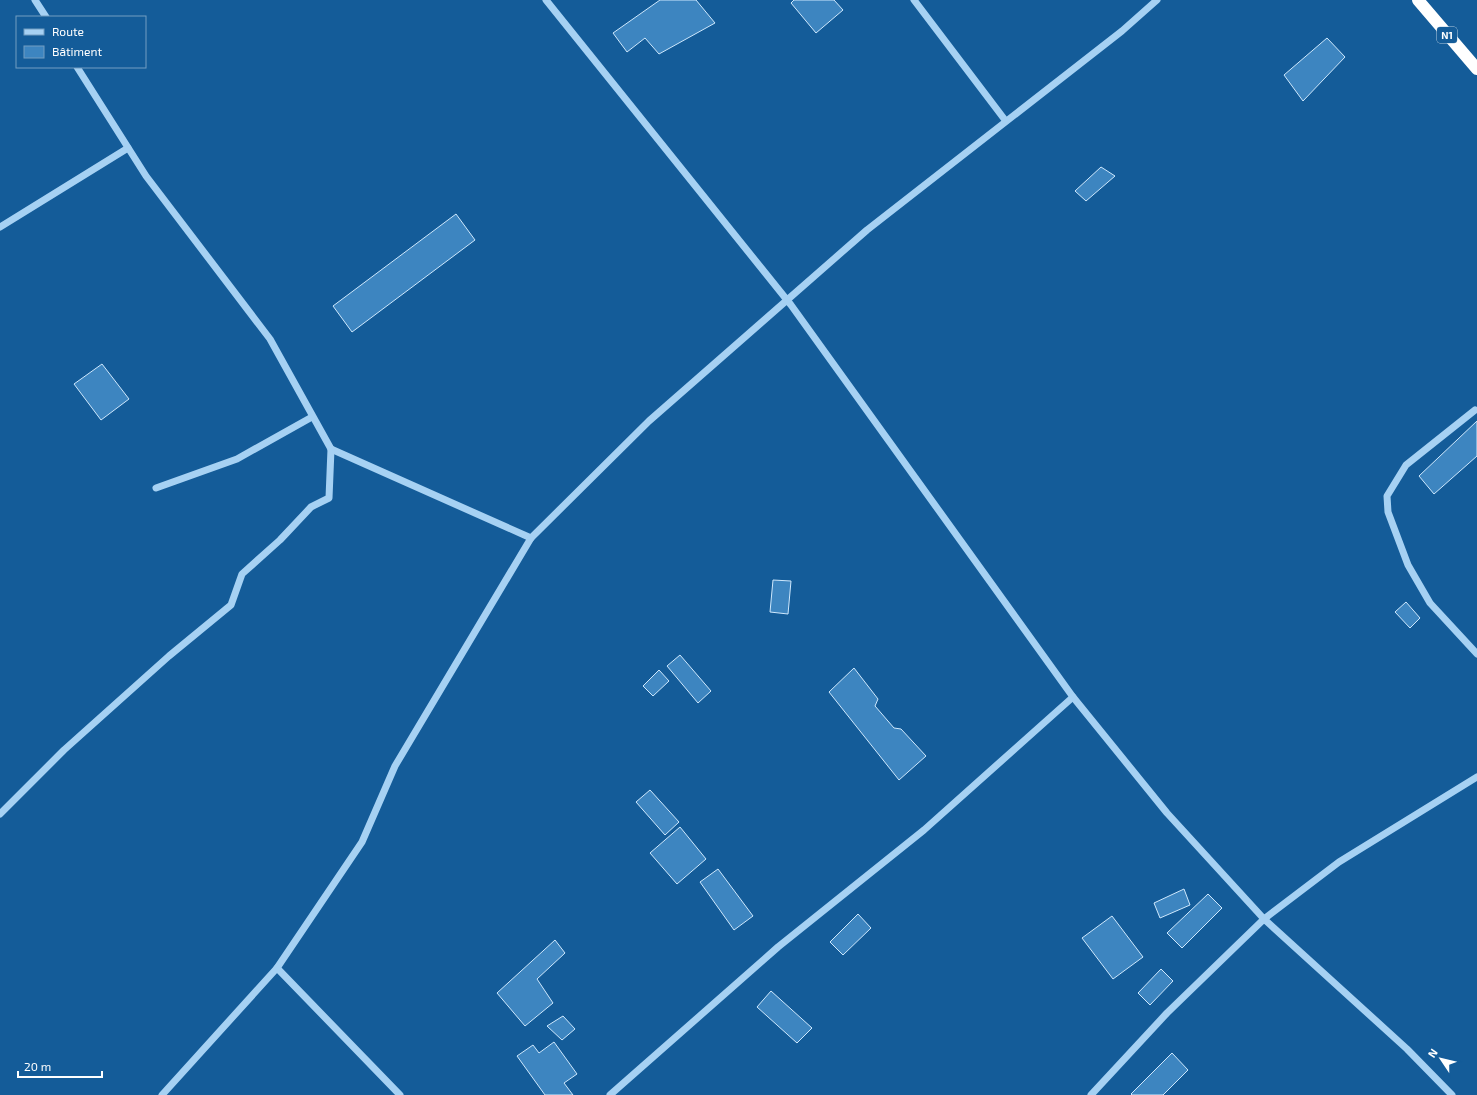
<svg xmlns="http://www.w3.org/2000/svg" width="1477" height="1095" viewBox="0 0 1477 1095" font-family="'Exo 2',sans-serif">
	<rect width="100%" height="100%" fill="#145c99"/>
	<g fill="#3d85c0" stroke="#cee8fd">
		<path d="M660,0H696L715,23L659,54L645,38L627,52L613,33Z"/>
		<path d="M794,0H834L843,10L816,33L791,3Z"/>
		<path d="M1327,38L1345,57L1303,101L1284,75Z"/>
		<path d="M1101,167L1115,176L1086,201L1075,191Z"/>
		<path d="M456,214L475,240L352,332L333,306Z"/>
		<path d="M102,364L129,399L101,420L74,384Z"/>
		<path d="M1477,421V456L1434,494L1419,476Z"/>
		<path d="M773,580L791,581L788,614L770,612Z"/>
		<path d="M1406,602L1420,618L1410,628L1395,612Z"/>
		<path d="M680,655L711,691L698,703L667,666Z"/>
		<path d="M854,668L878,699L875,706L894,728L901,729L926,756L899,780L829,692Z"/>
		<path d="M659,670L669,681L653,696L643,686Z"/>
		<path d="M650,790L679,822L665,835L636,802Z"/>
		<path d="M680,827L706,859L677,884L650,853Z"/>
		<path d="M718,869L753,916L734,930L700,882Z"/>
		<path d="M1184,889L1190,905L1160,918L1154,903Z"/>
		<path d="M1208,894L1222,908L1182,948L1167,933Z"/>
		<path d="M858,914L871,928L843,955L830,942Z"/>
		<path d="M1112,916L1143,957L1113,979L1082,938Z"/>
		<path d="M555,940L565,953L537,979L553,1003L525,1026L497,993Z"/>
		<path d="M1161,969L1173,981L1150,1005L1138,993Z"/>
		<path d="M771,991L812,1028L797,1043L757,1007Z"/>
		<path d="M563,1016L575,1029L562,1040L547,1026Z"/>
		<path d="M554,1042L577,1074L564,1083L573,1095H545L517,1056L533,1045L539,1053Z"/>
		<path d="M1172,1053L1188,1070L1163,1095H1132L1131,1094Z"/>
	</g>
	<g fill="none" stroke-linecap="round" stroke-linejoin="round">
		<g stroke="#a6d1f3" stroke-width="7">
			<path d="M35,0L46,17"/>
			<path d="M546,0L791,305L1073,697L1167,813L1264,919L1339,862L1477,777"/>
			<path d="M914,0L1005,120"/>
			<path d="M77,67L146,176L270,339L331,449L531,538"/>
			<path d="M0,227L128,148"/>
			<path d="M1475,410L1406,465L1387,496L1388,512L1408,565L1430,603L1477,654"/>
			<path d="M156,488L237,459L312,417"/>
			<path d="M0,814L64,750L169,656L231,605L242,574L280,540L311,507L329,498L331,449"/>
			<path d="M277,968L400,1095"/>
			<path d="M162,1095L277,968L362,842L395,766L531,538L649,421L867,230L1122,31L1157,0"/>
			<path d="M610,1095L778,947L924,830L1073,697"/>
			<path d="M1091,1095L1167,1013L1264,919L1407,1049L1452,1095"/>
		</g>
		<path stroke="#fff" stroke-width="12" d="M1418,0L1477,69"/>
	</g>
	<g text-anchor="middle" dominant-baseline="central" stroke-width="3" stroke-linejoin="round" paint-order="stroke">
		<rect fill="#145c99" stroke="#b8cee0" stroke-width="1" x="1437" y="27" width="20" height="16" rx="3"/>
		<g font-size="10" font-weight="bold" fill="#fff">
			<text x="1447" y="35">N1</text>
		</g>
	</g>
	<rect x="16" y="16" width="130" height="52" fill="#145c99" stroke="#729dc2"/>
	<rect x="24" y="29" width="20" height="6" fill="#a6d1f3" stroke="#729dc2"/>
	<text x="52" y="36" font-size="12" fill="#ffffff">Route</text>
	<rect x="24" y="46" width="20" height="12" fill="#3d85c0" stroke="#729dc2"/>
	<text x="52" y="56" font-size="12" fill="#ffffff">Bâtiment</text>
	<g transform="translate(1441 1059) rotate(305)" stroke="#145c99" stroke-width="3" paint-order="stroke">
	<path d="M0-3L7 15L0 10L-7 15Z" fill="#ffffff"/>
	<text y="-6" font-size="11" font-weight="bold" text-anchor="middle" fill="#ffffff">N</text>
	</g>
	<path d="M18 1071v6h84v-6" fill="none" stroke="#ffffff" stroke-width="2"/>
	<text x="24" y="1071" font-size="12" fill="#ffffff" stroke="#145c99" stroke-width="3" paint-order="stroke">20 m</text>
</svg>
